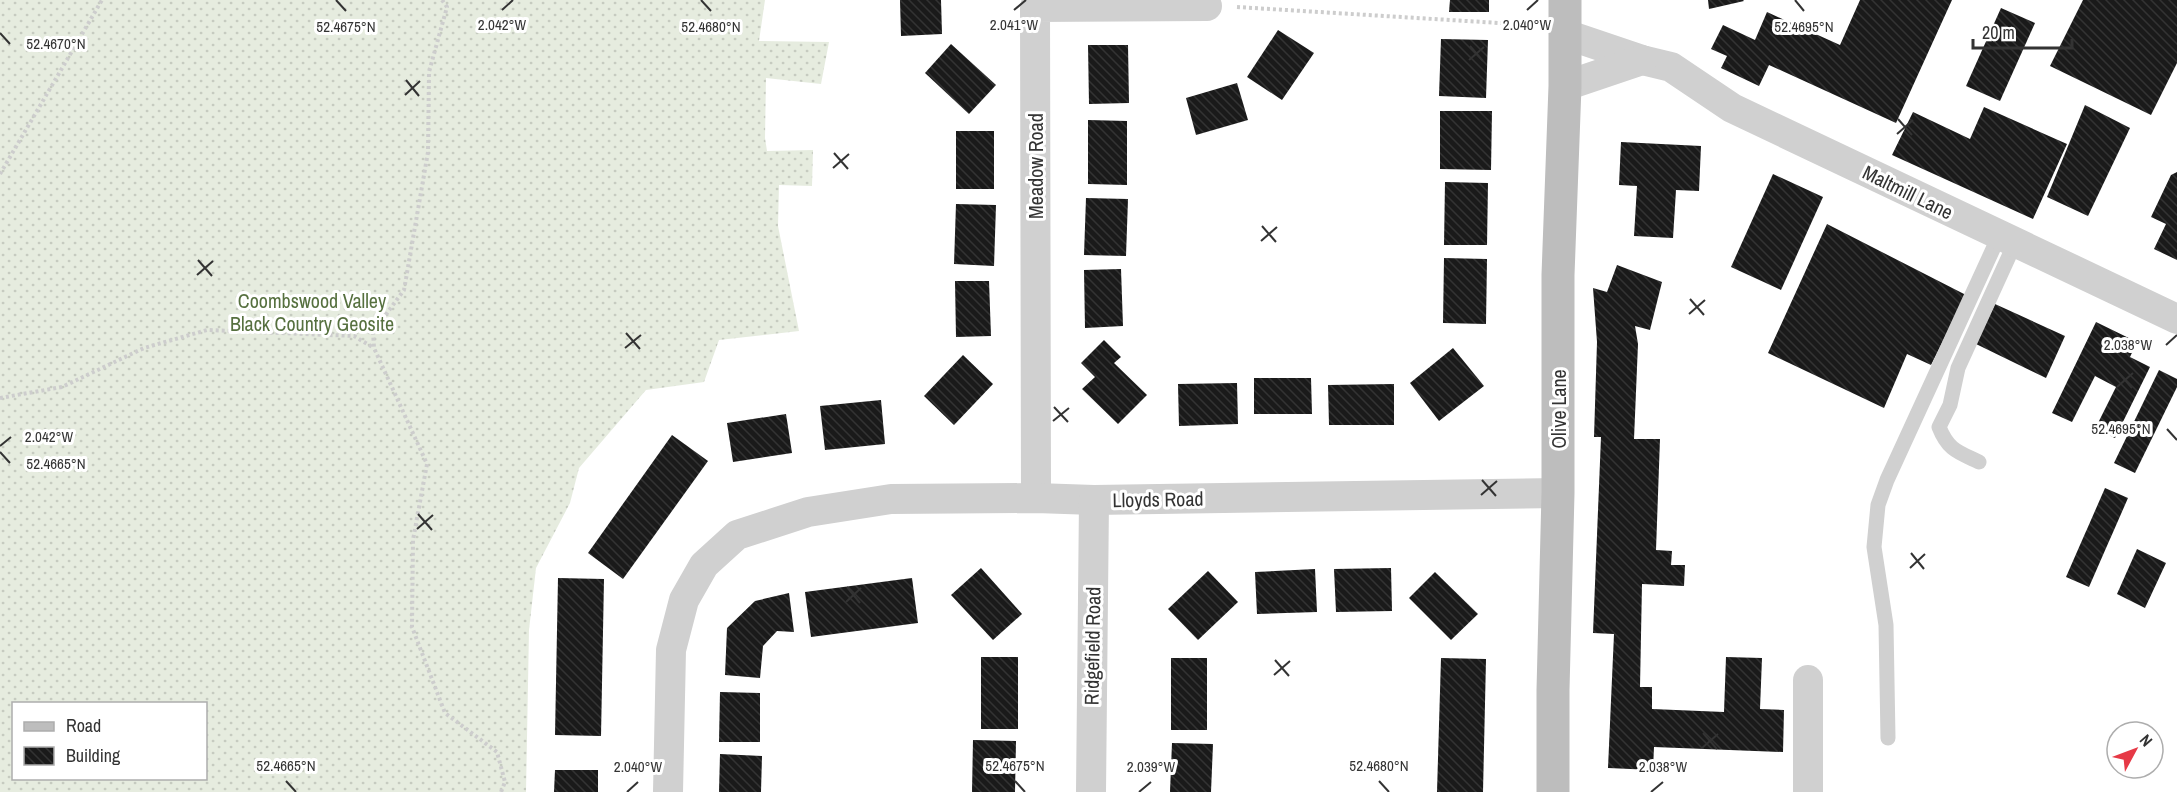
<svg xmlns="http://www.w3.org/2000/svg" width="2177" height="792" viewBox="0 0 2177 792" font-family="'Archivo Narrow',sans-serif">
	<defs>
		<pattern id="grass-dots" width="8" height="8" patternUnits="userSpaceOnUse" patternTransform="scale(1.5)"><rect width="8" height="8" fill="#e6ecdf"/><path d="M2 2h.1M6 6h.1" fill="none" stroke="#c6cbc0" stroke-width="1.8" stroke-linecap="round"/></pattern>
		<pattern id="building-back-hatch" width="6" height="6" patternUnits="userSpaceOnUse" patternTransform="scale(1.5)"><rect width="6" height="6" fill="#1a1a1a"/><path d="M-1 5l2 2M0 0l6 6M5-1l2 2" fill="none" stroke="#333"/></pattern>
	</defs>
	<rect width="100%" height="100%" fill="#fff"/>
	<path fill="url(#grass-dots)" fill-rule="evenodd" d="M0,0H765L759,41L829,42L821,84L766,78L765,138L767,151L813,150L812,186L779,185L778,226L799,331L719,340L704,382L646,390L579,468L570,503L536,568L529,630L526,792H0ZM14,704H206V778H14Z"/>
	<g fill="url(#building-back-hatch)">
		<path d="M900,0H941L942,34L901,36Z"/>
		<path d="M1450,0H1489V12H1449Z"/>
		<path d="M1708,0H1743L1744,1L1709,9Z"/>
		<path d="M1860,0H1952L1896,123L1769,65L1759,86L1721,68L1727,56L1711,49L1723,25L1755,40L1767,12L1840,45Z"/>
		<path d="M2083,0H2177V63L2151,115L2050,66Z"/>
		<path d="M2001,8L2035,23L2000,101L1966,86Z"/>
		<path d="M1278,30L1314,53L1282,100L1247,77Z"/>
		<path d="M1441,39L1488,40L1486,98L1439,96Z"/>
		<path d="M951,44L996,85L969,114L925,73Z"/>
		<path d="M1088,45H1128L1129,103L1089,104Z"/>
		<path d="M1237,83L1248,120L1196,135L1186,98Z"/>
		<path d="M2085,105L2130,128L2088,216L2047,197Z"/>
		<path d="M1984,107L2067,144L2033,219L1892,155L1913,112L1970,139Z"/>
		<path d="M1440,111H1492L1491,170L1440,169Z"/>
		<path d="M1088,120L1127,121V185L1088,184Z"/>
		<rect x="956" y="131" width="38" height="58"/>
		<path d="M1621,142L1701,146L1699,191L1676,190L1673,238L1634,236L1637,186L1619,185Z"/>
		<path d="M2177,172V260L2154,249L2166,224L2151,217L2171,175Z"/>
		<path d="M1773,174L1823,197L1781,290L1731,267Z"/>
		<path d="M1445,182L1488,183L1487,245H1444Z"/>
		<path d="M1086,198L1128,199L1126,256L1084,255Z"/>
		<path d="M956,204L996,205L994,266L954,264Z"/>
		<path d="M1827,224L1966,295L1931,365L1907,354L1884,408L1768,353Z"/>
		<path d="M1444,258L1487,259L1486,324L1443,323Z"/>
		<path d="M1617,265L1662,282L1650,330L1635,326L1638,344L1634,439H1660L1656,550L1672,551L1671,565H1685L1684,586L1642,584L1640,687H1652V709L1724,712L1726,657L1762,658L1760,709L1784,710L1783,752L1654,747L1653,770L1608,768L1614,634L1593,633L1601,437H1594L1597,342L1593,288L1607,292Z"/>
		<path d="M1121,269L1123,326L1085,328L1084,270Z"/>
		<path d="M955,281H989L991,336L956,337Z"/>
		<path d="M1995,304L2065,336L2046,378L1976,344Z"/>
		<path d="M2096,322L2137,342L2130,357L2150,367L2115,438L2095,429L2116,387L2095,376L2072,422L2052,413Z"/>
		<path d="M1104,340L1121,357L1114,363L1147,395L1118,424L1082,389L1095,377L1081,363Z"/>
		<path d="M1453,348L1484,386L1439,421L1410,383Z"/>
		<path d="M963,355L993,384L954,425L924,396Z"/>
		<path d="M2159,370L2177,379V387L2135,473L2114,463Z"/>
		<path d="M1254,378H1311L1312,414H1254Z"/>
		<path d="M1237,383L1238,424L1179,426L1178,384Z"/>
		<path d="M1394,384V425H1329L1328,385Z"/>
		<path d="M881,400L885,444L825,450L820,406Z"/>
		<path d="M786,414L792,453L733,462L727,423Z"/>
		<path d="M672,435L708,461L623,579L588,553Z"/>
		<path d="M2105,488L2128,498L2089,587L2066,577Z"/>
		<path d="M2137,549L2166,563L2145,608L2117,594Z"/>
		<path d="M981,568L1022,614L993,640L951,595Z"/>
		<path d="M1391,568L1392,611L1336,612L1334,569Z"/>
		<path d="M1315,569L1317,612L1257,614L1255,572Z"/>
		<path d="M1208,571L1238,602L1198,640L1168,609Z"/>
		<path d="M1435,572L1478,614L1451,640L1409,598Z"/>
		<path d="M558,578L604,579L601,736L555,735Z"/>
		<path d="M912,578L918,623L811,637L805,592Z"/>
		<path d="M789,593L794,632L777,631L763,646L760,678L725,675L727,628L755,601Z"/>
		<rect x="981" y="657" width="37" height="72"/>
		<rect x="1171" y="658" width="36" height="72"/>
		<path d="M1441,658L1486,659L1483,792H1437Z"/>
		<path d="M720,692L760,693V742H719Z"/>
		<path d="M973,740L1016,741L1015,792H972Z"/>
		<path d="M1172,743L1213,744L1211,792H1170Z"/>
		<path d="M720,754L762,756L761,792H719Z"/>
		<path d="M555,770H598V792H554Z"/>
	</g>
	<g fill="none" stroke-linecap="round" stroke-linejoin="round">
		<g stroke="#cdcdcd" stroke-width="4" stroke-dasharray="3 3" stroke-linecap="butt">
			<path d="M442,0L447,7L429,72L428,152L404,290L373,332L374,348L427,464L413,540L412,627L445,713L497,752L505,782L501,792"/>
			<path d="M1237,7L1532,25"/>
			<path d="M0,174L102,0"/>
			<path d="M0,398L62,387L144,348L207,330L354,336L374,348"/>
		</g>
		<g stroke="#d0d0d0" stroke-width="15">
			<path d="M1979,462C1958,452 1948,450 1939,427L1950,405L1958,368L2015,243"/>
			<path d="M1888,738L1886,625L1874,547L1878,505L1887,480L1999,236"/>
		</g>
		<g stroke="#d0d0d0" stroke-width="30">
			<path d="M1565,34L1642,60L1671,67L1732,108L2177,319"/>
			<path d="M1565,86L1642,60"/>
			<path d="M1036,498L1035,7L1207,6"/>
			<path d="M1808,680V792"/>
			<path d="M668,792L671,650L684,600L704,565L737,535L808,512L891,499L1036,498L1094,500L1558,493"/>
			<path d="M1091,792L1094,500"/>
		</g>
		<path stroke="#bdbdbd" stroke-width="33" d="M1553,792V690L1558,493V275L1565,86V0"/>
	</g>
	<path fill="none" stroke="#333" stroke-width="2" d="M336,0L346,11M701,0L711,11M1795,0L1804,11M502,10L513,0M1014,10L1026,0M1527,10L1538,0M0,33L10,44M1470,46L1483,61M1469,60L1484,47M406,80L419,96M405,95L420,81M1898,119L1912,135M1897,134L1913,120M834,153L848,169M833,168L849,154M1262,226L1276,242M1261,241L1277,227M198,260L212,276M197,275L213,261M1690,299L1704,315M1689,314L1705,300M626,333L640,349M2166,345L2177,335M625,348L641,335M2118,372L2132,388M2117,387L2133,373M1054,407L1068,422M1053,421L1069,408M2167,429L2177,440M0,446L11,437M0,452L10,463M1482,480L1496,496M1481,495L1497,481M418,514L432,530M417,529L433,515M1911,553L1924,569M1910,568L1925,554M847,587L860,603M846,602L861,588M1275,660L1289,676M1274,675L1290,661M1703,733L1717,749M1702,748L1718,734M286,781L296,792M1015,781L1025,792M1379,781L1389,792M627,792L638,782M1139,792L1151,782M1651,792L1663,782"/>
	<g text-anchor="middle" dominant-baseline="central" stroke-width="6" stroke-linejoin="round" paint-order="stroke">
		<g font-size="20" fill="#333" stroke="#fff">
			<text transform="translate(1035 166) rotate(-90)">Meadow Road</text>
			<text transform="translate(1908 192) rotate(26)">Maltmill Lane</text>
			<text transform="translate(1558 409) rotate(-90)">Olive Lane</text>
			<text transform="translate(1158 499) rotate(-1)">Lloyds Road</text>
			<text transform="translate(1092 646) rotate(-89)">Ridgefield Road</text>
		</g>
		<g font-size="20" fill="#56703f" stroke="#fff">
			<text x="312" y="300">Coombswood Valley<tspan x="312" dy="23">Black Country Geosite</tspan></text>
		</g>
	</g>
	<g font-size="15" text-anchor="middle" fill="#333" stroke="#fff" stroke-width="6" stroke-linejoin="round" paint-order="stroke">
		<text x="502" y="30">2.042°W</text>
		<text x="1014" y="30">2.041°W</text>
		<text x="1527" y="30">2.040°W</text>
		<text x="346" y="32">52.4675°N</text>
		<text x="711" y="32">52.4680°N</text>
		<text x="1804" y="32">52.4695°N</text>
		<text x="56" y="49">52.4670°N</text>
		<text x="2128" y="350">2.038°W</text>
		<text x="2121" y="434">52.4695°N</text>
		<text x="49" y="442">2.042°W</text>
		<text x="56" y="469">52.4665°N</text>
		<text x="286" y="771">52.4665°N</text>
		<text x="1015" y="771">52.4675°N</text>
		<text x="1379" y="771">52.4680°N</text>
		<text x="638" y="772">2.040°W</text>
		<text x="1151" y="772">2.039°W</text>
		<text x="1663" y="772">2.038°W</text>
	</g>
	<rect x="12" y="702" width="195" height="78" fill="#ffffff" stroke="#adadad" stroke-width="1.5"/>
	<rect x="24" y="722" width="30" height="9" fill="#bdbdbd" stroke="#adadad" stroke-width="1.5"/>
	<text x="66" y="732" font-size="18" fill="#333333">Road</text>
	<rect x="24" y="747" width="30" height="18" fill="url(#building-back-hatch)" stroke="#adadad" stroke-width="1.5"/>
	<text x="66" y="762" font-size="18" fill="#333333">Building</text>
	<g transform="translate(2135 750) rotate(49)"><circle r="28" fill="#ffffff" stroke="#adadad" stroke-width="1.5"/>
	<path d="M0-4.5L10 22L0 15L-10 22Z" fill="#e63946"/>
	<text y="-9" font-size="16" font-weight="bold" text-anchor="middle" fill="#333333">N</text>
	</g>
	<path d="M1973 39v9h99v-9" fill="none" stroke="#333333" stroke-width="3"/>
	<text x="1982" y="39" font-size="18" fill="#333333" stroke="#ffffff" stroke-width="4.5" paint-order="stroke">20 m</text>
</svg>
